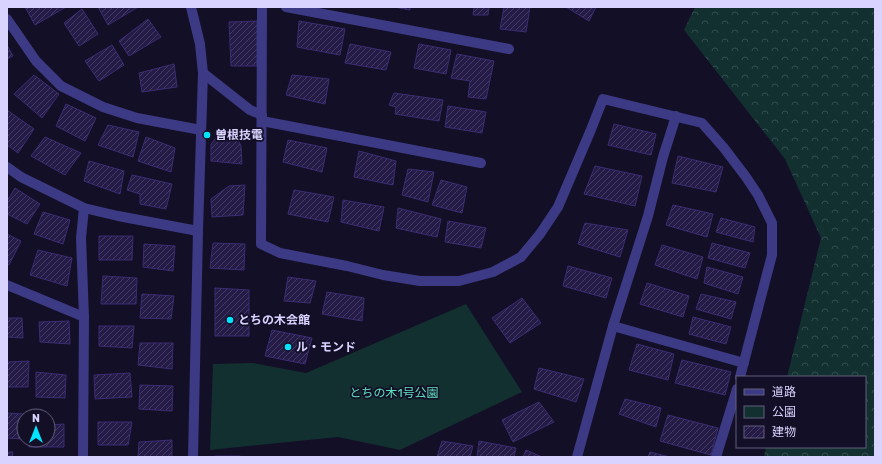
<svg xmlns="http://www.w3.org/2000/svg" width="882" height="464" viewBox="0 0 882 464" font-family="Rubik,'Noto Sans JP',sans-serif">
	<defs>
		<pattern id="forest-crowns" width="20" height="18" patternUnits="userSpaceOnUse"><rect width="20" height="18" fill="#12302f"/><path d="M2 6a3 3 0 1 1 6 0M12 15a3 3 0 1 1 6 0" fill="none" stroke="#344d4e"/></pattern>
		<pattern id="building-hatch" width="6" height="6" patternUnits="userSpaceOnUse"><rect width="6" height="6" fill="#241b47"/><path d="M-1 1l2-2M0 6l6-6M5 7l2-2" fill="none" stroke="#433b63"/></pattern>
	</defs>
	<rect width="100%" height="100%" fill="#130f26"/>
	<path fill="url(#forest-crowns)" d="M695,7H875V457H764L766,447H865V377H787L821,238L785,159L684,30Z"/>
	<path fill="#12302f" d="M466,304L522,392L400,450L338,437L210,450L213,364L253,363L306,373Z"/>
	<g fill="url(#building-hatch)" stroke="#3b2d73">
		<path d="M25,7H66L35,25Z"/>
		<path d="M98,7H138L108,25Z"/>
		<path d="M394,7H410V10Z"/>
		<path d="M474,7H489L488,15H473Z"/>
		<path d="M504,7H530L526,32L500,29Z"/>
		<path d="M566,7H596L589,21Z"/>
		<path d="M82,9L98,34L79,46L64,23Z"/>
		<path d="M148,19L161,37L129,56L119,41Z"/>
		<path d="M257,21V66H231L229,22Z"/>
		<path d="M299,21L345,29L340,55L297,47Z"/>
		<path d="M350,44L391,52L386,70L345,63Z"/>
		<path d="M419,44L451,50L446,74L414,68Z"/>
		<path d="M7,45L13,56L7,59Z"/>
		<path d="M112,45L124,65L99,81L85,61Z"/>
		<path d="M457,54L494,61L486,99L468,97L470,81L451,78Z"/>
		<path d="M174,64L177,87L142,92L139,73Z"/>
		<path d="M34,75L59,94L42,118L14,94Z"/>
		<path d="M292,75L329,79L325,104L286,95Z"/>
		<path d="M394,93L443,100L439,121L395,114L396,107L389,105Z"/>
		<path d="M66,104L96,118L85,141L56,126Z"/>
		<path d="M448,106L486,112L482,133L445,127Z"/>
		<path d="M7,110L34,129L18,153L7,145Z"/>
		<path d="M614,124L656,134L651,155L608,145Z"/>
		<path d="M108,125L139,132L133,157L98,145Z"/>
		<path d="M235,132L241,146L242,164L211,161V144L220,133Z"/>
		<path d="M45,137L81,153L65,175L31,156Z"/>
		<path d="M146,137L175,148L171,172L138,161Z"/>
		<path d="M288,140L327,148L322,172L283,162Z"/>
		<path d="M359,151L396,161L393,185L354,177Z"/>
		<path d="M678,156L723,167L716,192L672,183Z"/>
		<path d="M89,161L124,171L120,194L84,181Z"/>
		<path d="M595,166L642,176L635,206L584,194Z"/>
		<path d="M408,169L434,172L428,202L402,195Z"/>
		<path d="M132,175L172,184L166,209L140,204V194L127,190Z"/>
		<path d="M441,180L467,187L462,213L432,205Z"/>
		<path d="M245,185L243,215L212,217L211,199L229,186Z"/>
		<path d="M15,188L40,204L27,224L7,214V201Z"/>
		<path d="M294,190L334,197L328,222L288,214Z"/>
		<path d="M343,200L384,207L379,231L341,222Z"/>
		<path d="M673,205L713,214L707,237L666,225Z"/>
		<path d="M398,208L441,219L437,237L396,228Z"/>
		<path d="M43,212L70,220L63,244L34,234Z"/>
		<path d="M721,218L755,227L753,242L716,232Z"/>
		<path d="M448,221L486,228L481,248L445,242Z"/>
		<path d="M585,223L628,230L620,257L578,244Z"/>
		<path d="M7,234L21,241L9,265L7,264Z"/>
		<path d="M99,236H133L132,260H99Z"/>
		<path d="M213,243L245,244L244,270L210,268Z"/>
		<path d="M712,243L750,253L745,268L708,258Z"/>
		<path d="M144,244L175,246L173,271L143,267Z"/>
		<path d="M662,245L703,257L697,279L655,265Z"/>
		<path d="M38,250L72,258L67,286L30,275Z"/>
		<path d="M568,266L612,278L606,298L563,286Z"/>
		<path d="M707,267L743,277L738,294L704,283Z"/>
		<path d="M103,276L137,278L136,304H101Z"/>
		<path d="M288,277L316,281L310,303L284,301Z"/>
		<path d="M647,283L689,296L683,317L640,304Z"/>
		<path d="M215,288L249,290V336H215Z"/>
		<path d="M327,292L364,298L362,321L322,314Z"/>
		<path d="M142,294L174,296L171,319L140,318Z"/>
		<path d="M701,294L736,302L731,319L696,309Z"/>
		<path d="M522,298L541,323L510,343L492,318Z"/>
		<path d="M693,317L731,327L726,344L689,334Z"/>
		<path d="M7,318H22L23,338L7,337Z"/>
		<path d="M69,321L70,344L40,342L39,322Z"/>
		<path d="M99,326H134L132,348L99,346Z"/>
		<path d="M272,330L312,338L305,364L265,356Z"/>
		<path d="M140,343H173L172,369L138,365Z"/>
		<path d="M637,344L674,354L668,380L629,370Z"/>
		<path d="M682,360L731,372L725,395L675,383Z"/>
		<path d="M29,361L28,387H7V362Z"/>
		<path d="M539,368L584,379L576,402L534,389Z"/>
		<path d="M36,372L66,375L65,398L36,397Z"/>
		<path d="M130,373L132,397L95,399L94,375Z"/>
		<path d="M140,385L173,386L172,411L139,409Z"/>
		<path d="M625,399L661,408L656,427L619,414Z"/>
		<path d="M539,402L554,422L513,442L502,420Z"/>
		<path d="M7,413L23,414V439L7,438Z"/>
		<path d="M668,415L718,428L711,455L660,441Z"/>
		<path d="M98,422H132L128,445H98Z"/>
		<path d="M64,424V447H29V440H48V425Z"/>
		<path d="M172,440V457H138L139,442Z"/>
		<path d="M442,441L473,446L470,457H437Z"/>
		<path d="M479,441L516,448L514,457H477Z"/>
		<path d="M526,450L542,457H523Z"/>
		<path d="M7,452H13L12,457H7Z"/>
		<path d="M650,452L670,457H648Z"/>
		<rect x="215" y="456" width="25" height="1"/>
	</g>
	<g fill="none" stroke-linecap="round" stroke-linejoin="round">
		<g stroke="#3d3a85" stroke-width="10">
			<path d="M191,7L200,44L203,73L198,231L193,457"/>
			<path d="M262,7L261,244L280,253L347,266L383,275L420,281H459L493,272L521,257L540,234L558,207L590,132L603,99L702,123L724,148L746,177L758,195L772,223V255L740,377"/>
			<path d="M286,7L509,49"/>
			<path d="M7,19L36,61L61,86L103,107L137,118L201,130"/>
			<path d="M203,73L250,110L262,115"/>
			<path d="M262,121L481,163"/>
			<path d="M7,167L21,177L84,208L118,216L198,231"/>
			<path d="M7,285L84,317"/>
			<path d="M613,326L744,363"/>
			<path d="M83,457L84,317L81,238L84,208"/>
			<path d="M577,457L613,326L648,216L663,157L676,116"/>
			<path d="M716,457L737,389"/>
		</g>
	</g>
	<g fill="#00e5ff" stroke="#130f26" stroke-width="1.5">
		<circle cx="207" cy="135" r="4"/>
		<circle cx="230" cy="320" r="4"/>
		<circle cx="288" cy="347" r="4"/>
	</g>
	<g text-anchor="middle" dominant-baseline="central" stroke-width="3.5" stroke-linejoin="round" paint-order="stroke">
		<g font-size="12" font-weight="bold" fill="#d9d4ff" stroke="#130f26" text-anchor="start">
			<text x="215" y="135">曽根技電</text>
			<text x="238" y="320">とちの木会館</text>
			<text x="296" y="347">ル・モンド</text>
		</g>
		<g font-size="12" fill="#5fe0c0" stroke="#130f26">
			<text x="394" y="393">とちの木1号公園</text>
		</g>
	</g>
	<rect width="882" height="464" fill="none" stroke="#d9d4ff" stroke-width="16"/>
	<rect x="736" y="376" width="130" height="72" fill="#130f26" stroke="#625e7d"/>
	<rect x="744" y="389" width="20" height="6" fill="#3d3a85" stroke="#625e7d"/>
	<text x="772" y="396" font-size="12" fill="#d9d4ff">道路</text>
	<rect x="744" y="406" width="20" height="12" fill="#12302f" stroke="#625e7d"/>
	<text x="772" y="416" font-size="12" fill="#d9d4ff">公園</text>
	<rect x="744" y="426" width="20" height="12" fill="url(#building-hatch)" stroke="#625e7d"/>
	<text x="772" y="436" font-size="12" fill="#d9d4ff">建物</text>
	<g transform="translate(36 428)"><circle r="19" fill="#130f26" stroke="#625e7d"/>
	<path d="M0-3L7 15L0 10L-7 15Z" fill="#00e5ff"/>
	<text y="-6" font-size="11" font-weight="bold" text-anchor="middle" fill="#d9d4ff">N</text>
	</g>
</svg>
